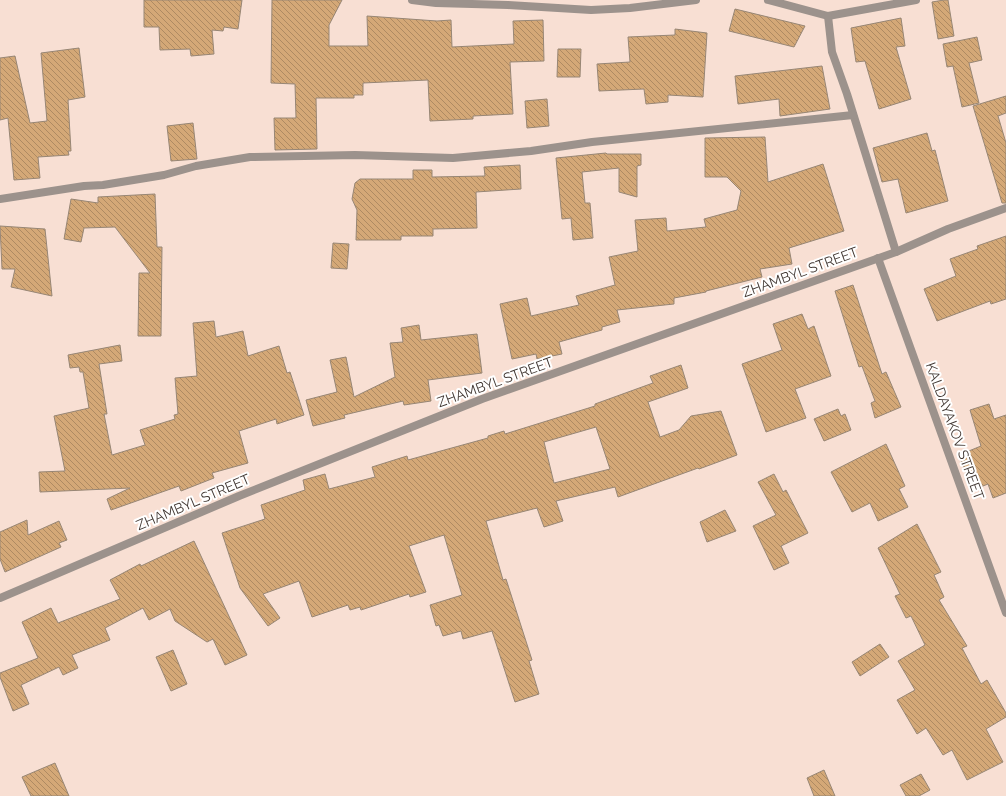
<svg xmlns="http://www.w3.org/2000/svg" width="1006" height="796" viewBox="0 0 1006 796" font-family="Raleway,sans-serif">
	<defs>
		<pattern id="building-back-hatch" width="6" height="6" patternUnits="userSpaceOnUse"><rect width="6" height="6" fill="#d4a877"/><path d="M-1 5l2 2M0 0l6 6M5-1l2 2" fill="none" stroke="#ae8a62"/></pattern>
	</defs>
	<rect width="100%" height="100%" fill="#f8dfd3"/>
	<g fill="url(#building-back-hatch)" stroke="#978675" fill-rule="evenodd">
		<path d="M144,0H242L238,29L224,27L223,31L212,30L214,54L191,56L190,49L160,50L159,27H144Z"/>
		<path d="M272,0H342L329,25V46H368L367,16L437,21L451,20L452,47L514,44L513,21L543,20L544,61L510,62L513,114L473,116V119L430,121L428,80L363,83V95H354V98H316L317,149L275,150L274,118H296L295,84L271,83Z"/>
		<path d="M944,0H948L954,36L938,39L932,2Z"/>
		<path d="M735,9L805,26L794,47L729,31Z"/>
		<path d="M901,18L905,46L896,47L911,99L879,109L865,61L856,62L851,28Z"/>
		<path d="M675,29L707,33L703,97L668,95V102L646,104L644,89L599,91L597,64L630,62L628,37L675,35Z"/>
		<path d="M977,37L982,60L969,63L979,103L962,107L953,66L947,67L943,44Z"/>
		<path d="M79,48L85,97L68,100L71,151H68L69,155L38,157L40,178L14,180L8,118L0,120V58L15,56L30,123L47,121L41,53Z"/>
		<path d="M558,49H581L580,77H557Z"/>
		<path d="M822,66L830,109L780,116L779,99L738,104L735,76Z"/>
		<path d="M1006,96V113L998,116L1006,143V203H1002L973,106Z"/>
		<path d="M547,99L549,126L527,128L525,101Z"/>
		<path d="M193,123L197,159L171,161L167,126Z"/>
		<path d="M927,133L932,151L935,150L948,201L906,213L898,179L882,182L873,148Z"/>
		<path d="M765,137L768,182L823,164L844,231L789,248L792,264L760,269L762,277L706,291V292L674,298V304L617,310L620,322L602,327V330L559,342L562,354L537,359L536,354L512,359L500,304L527,298L531,316L579,305L576,296L615,285L609,257L638,251L635,220L666,218L667,231L706,227L704,219L737,210L741,191L727,177H705V138Z"/>
		<path d="M606,153L607,154H641V165L637,166V197L619,192V168L582,172L585,203H590L593,238L573,240L571,218L562,219L556,158Z"/>
		<path d="M520,165L521,189L476,192L477,228L433,229V236H401V240H356L357,210L352,199L355,183L360,179H413V170H432V177L485,176L484,167Z"/>
		<path d="M155,194L157,247H162L161,336H138L139,273H150L115,227L84,228L81,242L64,239L71,199L98,203V197Z"/>
		<path d="M0,226L45,229L52,296L11,287L15,269H2Z"/>
		<path d="M1006,236V299L991,304L990,301L937,321L924,289L956,276L950,259L978,249L977,246Z"/>
		<path d="M333,243L349,244L347,269L331,268Z"/>
		<path d="M853,285L882,374L886,372L901,407L875,418L871,403L875,401L862,366L859,367L835,291Z"/>
		<path d="M802,314L808,329L814,326L831,376L795,389L806,418L766,432L742,364L782,350L773,324Z"/>
		<path d="M214,321L216,337L243,331L248,356L279,346L287,373L290,372L304,415L277,424L276,419L239,431L248,463L212,473L214,478L181,491L179,486L111,510L107,499L130,488L40,492L39,472L65,471L54,416L89,408L83,372H80L79,367L70,368L68,355L120,345L122,361L99,364L107,414H104L112,455L145,445L140,430L175,419L174,415L178,414L175,378L197,376L193,323Z"/>
		<path d="M419,325L421,340L477,334L482,373L428,380L431,401L404,405L403,401L344,415L345,418L313,426L306,400L337,392L330,360L346,357L354,397L395,377L390,343L403,342L401,328Z"/>
		<path d="M681,365L688,388L648,402L660,437L679,430L691,416L721,411L737,455L699,469L698,468L618,497L615,487L556,501L563,521L544,527L537,508L486,521L503,580L506,579L532,660L529,661L539,694L515,702L492,631L463,639L461,631L443,636L439,625L436,626L430,605L462,595L444,535L409,546L426,592L410,597L409,594L361,610L360,607L350,610L348,605L312,617L299,581L263,594L280,618L268,626L240,588L222,533L265,519L261,505L305,490L303,480L325,474L329,489L375,477L372,467L407,456L408,460L488,438V436L504,431L505,434L595,406V404L653,383L650,376ZM596,427L610,469L554,483L544,442Z"/>
		<path d="M989,404L994,419L1006,415V493L993,498L988,484L973,490L959,455L981,446L970,410Z"/>
		<path d="M838,409L841,416L845,414L851,430L824,441L814,419Z"/>
		<path d="M886,444L905,486L899,489L908,507L878,521L870,503L852,512L831,472Z"/>
		<path d="M774,474L783,492L786,490L808,533L781,546L789,563L774,570L753,526L776,515L758,482Z"/>
		<path d="M725,510L736,531L707,542L700,522Z"/>
		<path d="M27,520L28,535L59,521L67,540L59,543L61,547L5,572L0,559V532Z"/>
		<path d="M917,524L941,572L934,575L944,597L939,600L967,646L962,648L981,684L987,680L1006,713V717L986,729L1003,762L967,780L952,750L943,755L926,728L917,734L897,700L915,690L898,661L925,645L911,616L906,618L895,596L900,594L878,548Z"/>
		<path d="M194,541L247,655L225,665L213,639L207,642L175,621L170,609L149,620L143,608L105,628L110,640L72,655L78,668L63,675L59,667L21,685L29,704L13,711L0,677V673L38,658L22,622L51,608L58,623L120,599L110,580L140,564L141,566Z"/>
		<path d="M880,644L889,657L860,676L852,662Z"/>
		<path d="M173,650L187,684L171,691L156,657Z"/>
		<path d="M55,763L69,796H31L22,777Z"/>
		<path d="M824,770L835,796H814L807,778Z"/>
		<path d="M921,774L930,790L919,796H906L900,785Z"/>
	</g>
	<g fill="none" stroke-linecap="round" stroke-linejoin="round">
		<g stroke="#9c928c" stroke-width="8">
			<path d="M412,0L436,3L508,5L591,10L630,8L696,0"/>
			<path d="M768,0L828,16L916,0"/>
			<path d="M828,16L832,52L847,94L896,252"/>
			<path d="M0,199L84,186L103,185L164,175L196,166L250,157L355,155L453,158L531,151L592,142L853,115"/>
			<path d="M878,258L1006,613"/>
			<path d="M0,598L239,496L482,399L896,252L948,229L1006,208"/>
		</g>
	</g>
	<g text-anchor="middle" dominant-baseline="central" stroke-width="4" stroke-linejoin="round" paint-order="stroke">
		<g font-size="14" fill="#413732" stroke="#fff">
			<text transform="translate(800 272) rotate(-20)">ZHAMBYL STREET</text>
			<text transform="translate(495 382) rotate(-20)">ZHAMBYL STREET</text>
			<text transform="translate(955 431) rotate(70)">KALDAYAKOV STREET</text>
			<text transform="translate(193 502) rotate(-23)">ZHAMBYL STREET</text>
		</g>
	</g>
</svg>
